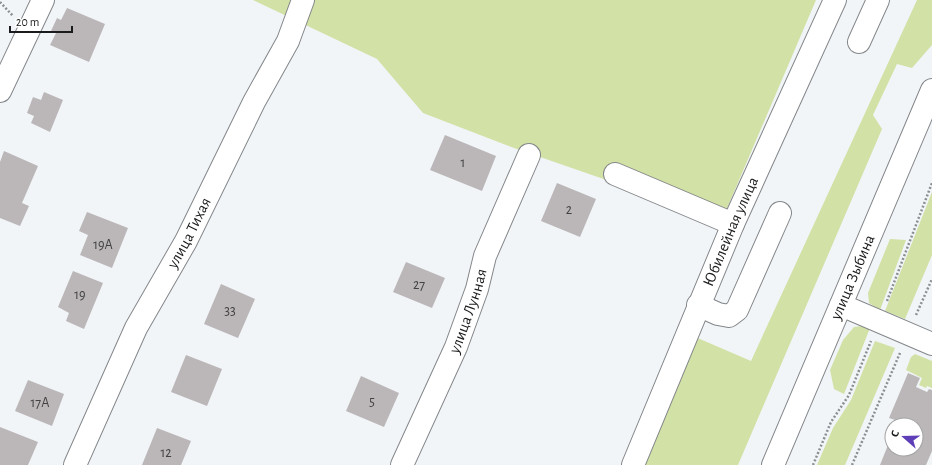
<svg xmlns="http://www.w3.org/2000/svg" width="932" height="465" viewBox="0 0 932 465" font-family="'Alegreya Sans',sans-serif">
	<rect width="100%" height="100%" fill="#f2f5f8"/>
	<g fill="#d2e1a5">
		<path d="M253,0H816L722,220L514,148L423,113L377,59Z"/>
		<path d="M917,0H932V45L912,68L897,64L873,115L882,129L738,465H641L693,336L751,361Z"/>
		<path d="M932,192V255L905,319L885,311Z"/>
		<path d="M890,239L906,240L880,310L869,303L868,293Z"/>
		<path d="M862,326L870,328L844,394L834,389L830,370L843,340L854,327Z"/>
		<path d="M875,341L895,348L845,465H817L833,428L851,400Z"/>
		<path d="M915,354L932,361V388L927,386L926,388L919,385L922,378L906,370L911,357Z"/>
	</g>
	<g fill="#bbb7b9">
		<path d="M67,8L105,24L89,62L50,45L56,33L51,31L57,18L61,20Z"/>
		<path d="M44,92L63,100L50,132L31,123L34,116L27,113L33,97L41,100Z"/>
		<path d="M445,135L496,156L482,191L430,170Z"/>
		<path d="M4,151L38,166L22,203L29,206L20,226L0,218V162Z"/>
		<path d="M557,183L596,199L580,237L541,221Z"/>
		<path d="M87,212L128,228L112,268L80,255L88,235L79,231Z"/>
		<path d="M406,262L445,278L432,308L393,292Z"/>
		<path d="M73,271L103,283L84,329L66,321L69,313L58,307Z"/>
		<path d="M221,284L255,299L238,338L204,324Z"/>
		<path d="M186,355L222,369L207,406L171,392Z"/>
		<path d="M908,373L920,378L916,387L927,392L929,389L932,390V451L926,465H880L892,435V449H916V425H896L898,421L889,418Z"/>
		<path d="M361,376L399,393L384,427L346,411Z"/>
		<path d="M28,380L64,394L52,426L15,411Z"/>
		<path d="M0,427L38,442L28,465H0Z"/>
		<path d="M157,428L191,441L181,465H142Z"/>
	</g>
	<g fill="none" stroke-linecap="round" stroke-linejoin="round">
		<g stroke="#84878a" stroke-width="24">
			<g id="minor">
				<path d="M859,42L878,0"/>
				<path d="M0,91L43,0"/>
				<path d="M615,174L733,224"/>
				<path d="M698,305L718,314L729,316L737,310L780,213"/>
				<path d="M841,305L932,344"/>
				<path id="s1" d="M75,465L136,328L186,241L254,102L288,41L303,0"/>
				<path id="s2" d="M402,465L456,347L477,289L485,256L529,155"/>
				<path id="s3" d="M633,465L733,224L835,0"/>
				<path id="s4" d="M773,465L932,90"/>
			</g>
		</g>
		<g stroke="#8c8f91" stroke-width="2.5" stroke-dasharray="2 2" stroke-linecap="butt">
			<path d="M0,2L13,16"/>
			<path d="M887,301L932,183"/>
			<path d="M916,315L932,279"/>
			<path d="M813,465L831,422L849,395L871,341"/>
			<path d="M852,465L900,353"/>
		</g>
		<use href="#minor" stroke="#fff" stroke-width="22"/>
	</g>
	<g text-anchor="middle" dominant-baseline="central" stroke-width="3" stroke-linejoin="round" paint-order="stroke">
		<g font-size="14" fill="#424243">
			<text x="463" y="163">1</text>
			<text x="569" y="210">2</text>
			<text x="103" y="245">19А</text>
			<text x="419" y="285">27</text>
			<text x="80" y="295">19</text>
			<text x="230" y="311">33</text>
			<text x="372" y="402">5</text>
			<text x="40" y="403">17А</text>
			<text x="166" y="453">12</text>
		</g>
		<g font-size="16" fill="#1a1b1c" stroke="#fff">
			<text stroke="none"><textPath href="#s3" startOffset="253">Юбилейная улица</textPath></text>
			<text stroke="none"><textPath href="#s1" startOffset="259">улица Тихая</textPath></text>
			<text stroke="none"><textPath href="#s4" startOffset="204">улица Зыбина</textPath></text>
			<text stroke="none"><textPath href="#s2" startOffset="168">улица Лунная</textPath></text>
		</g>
	</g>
	<g transform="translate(904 437) rotate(290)"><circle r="19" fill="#ffffff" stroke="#a3a4a4"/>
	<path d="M0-3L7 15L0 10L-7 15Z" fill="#5e3fb7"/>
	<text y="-6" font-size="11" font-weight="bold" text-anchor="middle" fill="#1a1b1c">С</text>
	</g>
	<path d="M10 26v6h62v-6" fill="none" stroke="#1a1b1c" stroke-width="2"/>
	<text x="16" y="26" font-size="12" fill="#1a1b1c" stroke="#ffffff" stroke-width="3" paint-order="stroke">20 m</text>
</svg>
